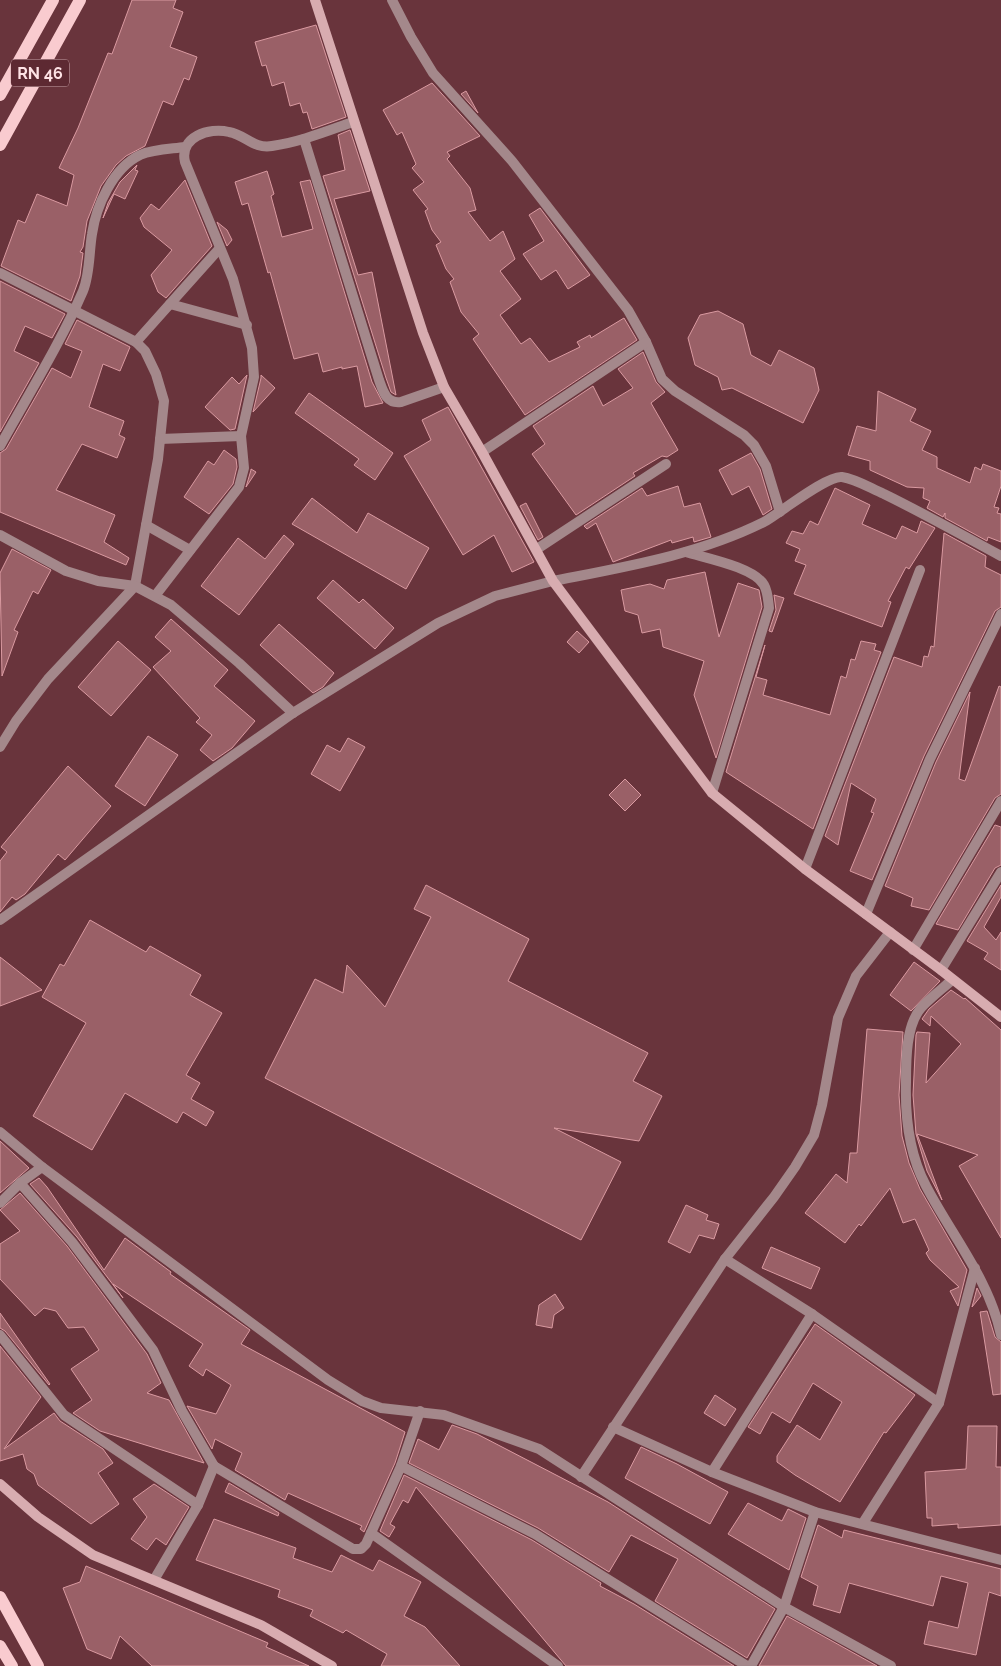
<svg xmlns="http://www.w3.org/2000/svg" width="1001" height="1666" viewBox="0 0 1001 1666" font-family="Raleway,sans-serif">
	<rect width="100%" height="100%" fill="#69343c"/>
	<g fill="#9a6067" stroke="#da9aa1">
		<path d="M132,0H176L173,8L183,12L170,47L197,57L189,80L184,78L173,105L163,101L145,146L126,156L116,165L101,186L87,221L83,247L80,252L83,253L80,276L71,301L1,266L18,220L25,223L37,194L67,206L74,175L59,168L78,128L108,53L112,54Z"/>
		<path d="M316,25L346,117L312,129L307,112L303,113L300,103L290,106L284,82L272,86L266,65L262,66L255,42Z"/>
		<path d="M432,83L480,136L447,152L450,156L447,159L470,188L476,210L468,212L490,241L503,231L515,259L500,271L521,299L500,315L521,344L530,338L549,362L580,347L577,342L590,335L591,338L624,318L637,340L525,415L473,339L479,334L461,312L450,282L454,279L446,269L436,245L441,242L432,230L425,211L428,209L413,190L424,182L412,168L416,164L402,132L397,135L383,110Z"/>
		<path d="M466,91L478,113L461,94Z"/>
		<path d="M350,130L370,191L334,199L358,275L372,272L396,395L391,392L386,378L323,176L345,170L338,135Z"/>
		<path d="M137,165L135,170L138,171L125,199L114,194L103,218L108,203L120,182Z"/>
		<path d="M267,171L274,194L271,196L282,237L313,229L300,182L310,180L372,382L383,403L365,407L357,366L342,369V367L323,372L318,353L294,359L270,272L268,273L248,203L242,205L235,182Z"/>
		<path d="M185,180L212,246L166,298L158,292L151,275L172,250L144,227L140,218L151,204L159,210Z"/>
		<path d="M540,208L590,275L568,289L556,270L541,280L523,254L544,241L529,215Z"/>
		<path d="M217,222L227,230L232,240L227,246Z"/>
		<path d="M0,281L65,314L52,338L25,326L14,351L39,363L0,432Z"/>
		<path d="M718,311L743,324L751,355L771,366L779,350L814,368L819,390L803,423L732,388L722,390L718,377L695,365L688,338L700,315Z"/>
		<path d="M77,320L130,347L120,371L103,364L89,407L124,421L119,435L125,438L117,458L82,444L56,490L115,515L104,542L129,558L126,565L0,512V453L6,449L52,368L71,378L82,351L65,344Z"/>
		<path d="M643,352L656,382L665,392L651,403L678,450L667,457L662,456L633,473L635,476L576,515L532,454L545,444L533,426L593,386L603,406L633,388L618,369Z"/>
		<path d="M247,375L235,429L230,430L205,407L232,377L239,384Z"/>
		<path d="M261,375L275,388L253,412L261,378Z"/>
		<path d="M878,391L916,409L910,421L931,431L922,450L937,457V468L970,483L975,467L981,470L983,464L1001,471V486L994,507L999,508L997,513L1001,514V542L988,537L987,541L945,518V513L943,517L927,508L930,501L923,498L924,488L907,487L870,470V461L848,455L857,426L876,431Z"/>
		<path d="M309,393L393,453L375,480L354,465L359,459L295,413Z"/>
		<path d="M448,407L534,562L512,572L494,535L463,555L404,456L431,440L422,420Z"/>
		<path d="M224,450L236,459L237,467L233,484L209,514L184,497L208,461L214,465Z"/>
		<path d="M751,453L760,469L772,509L763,515L749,486L732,495L719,470Z"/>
		<path d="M251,469L256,472L246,487L251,470Z"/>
		<path d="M678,486L684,507L700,503L711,537L694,542L693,537L672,543L671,540L613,562L596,523L587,529L584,526L642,488L647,496Z"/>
		<path d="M835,488L870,505L862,524L896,539L902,526L917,533L921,521L935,528L909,569L906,567L888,601L891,602L882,627L794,594L806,565L795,561L800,549L786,543L792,531L803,534L810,521L818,525Z"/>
		<path d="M312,498L357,533L368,513L429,548L406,589L292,524Z"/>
		<path d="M526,503L543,537L538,540L520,506Z"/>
		<path d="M944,533L986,556L985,567L1001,575V607L995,611L924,756L872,880L850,871L874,813L871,812L876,799L851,783L838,845L825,836L894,657L922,667L924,656L928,657L931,646L934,647Z"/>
		<path d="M284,535L294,544L239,615L201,586L238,538L265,559Z"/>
		<path d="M12,549L51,570L38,594L33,591L14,630L18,632L2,676L0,573Z"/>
		<path d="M705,572L719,637L738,583L759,590L762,607L716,758L694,695L704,661L663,647L660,629L642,633L638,615L625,611L621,590L650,584L664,589L667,580Z"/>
		<path d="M333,580L359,603L363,599L394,628L375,649L317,598Z"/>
		<path d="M774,595L784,598L772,632L769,631L776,610Z"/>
		<path d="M171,619L228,670L214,686L255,721L232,748L213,761L200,750L212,735L196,722L200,718L153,667L171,651L155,637Z"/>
		<path d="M279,624L334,673L323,687L313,693L260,645Z"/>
		<path d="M577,631L589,642L579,653L567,642Z"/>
		<path d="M118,641L151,670L111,716L78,687Z"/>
		<path d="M861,641L876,644L874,650L881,652L813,829L726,772L765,645L756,677L767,680L763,695L830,715L841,676L846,678L851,659L855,660Z"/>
		<path d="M999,686L1001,687V794L995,798L929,910L911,906L913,898L885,886L936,762L970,692L959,779L965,781Z"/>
		<path d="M148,736L178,755L145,806L115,786Z"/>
		<path d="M348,738L365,747L340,791L311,774L327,745L340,752Z"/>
		<path d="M68,766L111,806L65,860L58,854L25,894L16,900L12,897L0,912V861L7,852L1,847Z"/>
		<path d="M625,779L641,795L625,811L609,795Z"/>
		<path d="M995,825L1001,827V865L995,868L958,930L936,924Z"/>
		<path d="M426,885L529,939L508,981L648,1053L633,1081L662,1096L639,1141L554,1128L621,1162L581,1240L265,1078L315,979L343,993L347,965L385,1007L431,917L414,909Z"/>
		<path d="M1001,885V897L984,927L996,940L1001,932V970L984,959L988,953L967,941Z"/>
		<path d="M90,920L146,952L150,946L201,975L190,995L222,1013L186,1075L200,1083L191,1099L214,1112L206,1126L183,1112L177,1123L125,1093L92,1150L33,1116L86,1023L42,997L60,964L64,966Z"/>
		<path d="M0,957L42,990L0,1006Z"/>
		<path d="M914,962L940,981L911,1011L890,995Z"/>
		<path d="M951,990L964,999L965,998L1001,1030V1238L959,1166L978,1155L917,1134L942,1200L927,1171L916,1134L913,1095L916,1035L917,1032L930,1033L926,1083L961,1044L931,1016L930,1026L922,1019L929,1009Z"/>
		<path d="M867,1029L903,1032L899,1095L902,1136L909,1163L920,1189L967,1270L958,1306L950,1291L959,1287L930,1260L926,1253L929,1250L915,1219L903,1223L890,1188L861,1226L859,1224L845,1243L805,1213L836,1174L847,1183L850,1153H857Z"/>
		<path d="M0,1141L29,1168L0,1193Z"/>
		<path d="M39,1178L47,1187L104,1270L125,1238L171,1272L170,1274L250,1330L241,1344L405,1432L395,1463L364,1532L360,1529L362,1526L288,1493L285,1500L235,1470L242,1453L215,1439L212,1449L187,1406L216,1414L231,1385L206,1369L203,1376L189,1366L203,1344L113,1284L123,1298L77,1237L30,1184Z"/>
		<path d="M20,1193L67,1246L147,1354L161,1383L147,1393L169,1400L204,1463L100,1431L73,1413L92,1400L71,1369L99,1350L84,1327L68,1328L56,1311L44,1308L35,1316L0,1279V1244L20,1231L0,1210Z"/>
		<path d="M686,1205L708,1215L706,1220L719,1224L714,1239L699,1235L690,1253L668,1242Z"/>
		<path d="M771,1247L820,1268L811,1289L762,1268Z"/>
		<path d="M977,1288L981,1296L972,1307Z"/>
		<path d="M555,1294L564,1308L554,1315L552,1328L536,1325L539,1305Z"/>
		<path d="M987,1311L995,1337L1001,1342V1394L993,1395L980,1312Z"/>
		<path d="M0,1313L50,1384L49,1385L5,1331L0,1328Z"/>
		<path d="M815,1324L915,1395L886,1433L884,1432L840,1502L795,1475L777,1462V1456L797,1425L820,1440L842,1402L813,1383L790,1423L772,1412L760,1434L748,1427Z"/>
		<path d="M0,1346L41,1397L4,1449L54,1413L60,1421L103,1449L113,1463L98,1473L119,1504L91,1524L38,1485L34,1474L27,1469L23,1454L0,1461Z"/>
		<path d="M715,1395L736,1409L725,1426L704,1413Z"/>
		<path d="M452,1425L477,1434L608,1502L775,1609L747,1658L655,1601L678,1559L631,1535L609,1572L538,1528L409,1463L418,1439L439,1450Z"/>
		<path d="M968,1426H997L996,1467H1001V1525L958,1528V1524L932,1526V1518H927L925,1472L966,1469Z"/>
		<path d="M641,1447L677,1464L728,1492L710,1524L625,1478Z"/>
		<path d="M404,1475L532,1540L601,1583L600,1586L634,1604L734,1666H566L416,1487L408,1503L403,1500L390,1524L395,1527L389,1537L380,1531Z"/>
		<path d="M229,1483L279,1513L278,1516L225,1492Z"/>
		<path d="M154,1484L189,1507L166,1545L156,1538L147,1550L131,1539L147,1517L133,1499Z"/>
		<path d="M748,1503L782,1521L788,1509L806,1518L789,1570L728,1534Z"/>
		<path d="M214,1519L296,1548L293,1558L332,1572L341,1555L373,1571L379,1560L421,1582L404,1616L425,1627L460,1666H381L387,1654L346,1630L343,1633L310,1616L313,1610L278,1597L280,1590L196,1560Z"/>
		<path d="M818,1525L842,1538L844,1530L1001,1569V1596L989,1592L976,1655L924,1644L929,1621L958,1628L968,1583L941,1576L933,1606L849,1583L840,1613L813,1605L818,1586L801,1577Z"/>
		<path d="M86,1566L268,1643L266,1647L309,1666H152L120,1636L111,1659L87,1649L63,1588L80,1582Z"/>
		<path d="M787,1616L877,1666H759Z"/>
	</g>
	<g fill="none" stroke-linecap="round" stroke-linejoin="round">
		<g stroke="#a4888b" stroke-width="10">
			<path d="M392,0L411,37L433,73L512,161L628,310L646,342L662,379L675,391L744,435L754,445L766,466L780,512"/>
			<path d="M304,139L379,380C383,391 386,404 401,402L444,387"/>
			<path d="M0,273L136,342L145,351L156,374L164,401L158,459L135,586L48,679L16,721L0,747"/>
			<path d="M170,304L247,325"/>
			<path d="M136,342L219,249"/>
			<path d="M160,439L241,436"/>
			<path d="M0,446C28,395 60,344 83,291C90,274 89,252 92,234C96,206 113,168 140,155C154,149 171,149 185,147"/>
			<path d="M482,452L646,342"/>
			<path d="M146,525L190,550"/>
			<path d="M0,535L66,571L98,581L135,586L171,605L239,663L293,713"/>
			<path d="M537,549L666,464"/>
			<path d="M686,552C705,558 754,567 764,585C768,592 768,600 769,608L712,793"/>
			<path d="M553,581C624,567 698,555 764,522C780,513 827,475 842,477C856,479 870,488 884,494C923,513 962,535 1001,556"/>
			<path d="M155,596L239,487L244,468L241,436L254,377L252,348L233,279L185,162C179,137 209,127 229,132C246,135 253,149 272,146C300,142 327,131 353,122"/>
			<path d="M805,869L920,570"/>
			<path d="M866,914L930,759L1001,614"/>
			<path d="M913,950L1001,801"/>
			<path d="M941,970L1001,872"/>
			<path d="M952,980C942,989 930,998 921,1008C906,1025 906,1060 906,1082C905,1117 909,1154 926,1186C952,1236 989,1279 1001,1335"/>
			<path d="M0,1132L42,1167L328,1380L362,1401L381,1408L444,1415L539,1449L784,1607L891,1666"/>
			<path d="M20,1183L72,1242L153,1350L182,1411L214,1466L353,1549H361L366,1544L401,1466L420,1411"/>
			<path d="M0,1203L20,1183L42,1167"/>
			<path d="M725,1259L812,1314L939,1403"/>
			<path d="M0,1335L64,1415L198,1505"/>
			<path d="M613,1427L712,1472L815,1512L1001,1560"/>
			<path d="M401,1466L535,1534L747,1666"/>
			<path d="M712,1472L812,1314"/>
			<path d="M581,1477L725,1259L774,1197L795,1167L814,1135L822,1105L838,1018L856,976L890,932"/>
			<path d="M863,1523L939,1403L975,1268"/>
			<path d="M371,1533L558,1666"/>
			<path d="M154,1580L198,1505L214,1466"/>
			<path d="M751,1666L784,1607L815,1512"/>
		</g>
		<path stroke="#a4888b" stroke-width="10" d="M0,920L293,713L438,623L495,596L553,581"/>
		<g stroke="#d8acb0" stroke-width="10">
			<path d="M315,0L423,333L444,387L482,452L553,581L712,793L805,869L941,970L1001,1017"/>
			<path d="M0,1484L38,1517L93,1555L261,1625L332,1666"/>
		</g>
		<g stroke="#f9cbcf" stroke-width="12">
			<path d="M0,95L53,0"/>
			<path d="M0,145L80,0"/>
			<path d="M0,1597L38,1666"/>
			<path d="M0,1646L12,1666"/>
		</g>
	</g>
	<g text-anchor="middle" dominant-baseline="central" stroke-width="5" stroke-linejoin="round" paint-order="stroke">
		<rect fill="#5d2932" stroke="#ceaaaf" stroke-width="1" x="11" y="59.5" width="58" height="27" rx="4"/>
		<g font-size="16" font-weight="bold" fill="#fee2e5">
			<text x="40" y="73">RN 46</text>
		</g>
	</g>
</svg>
